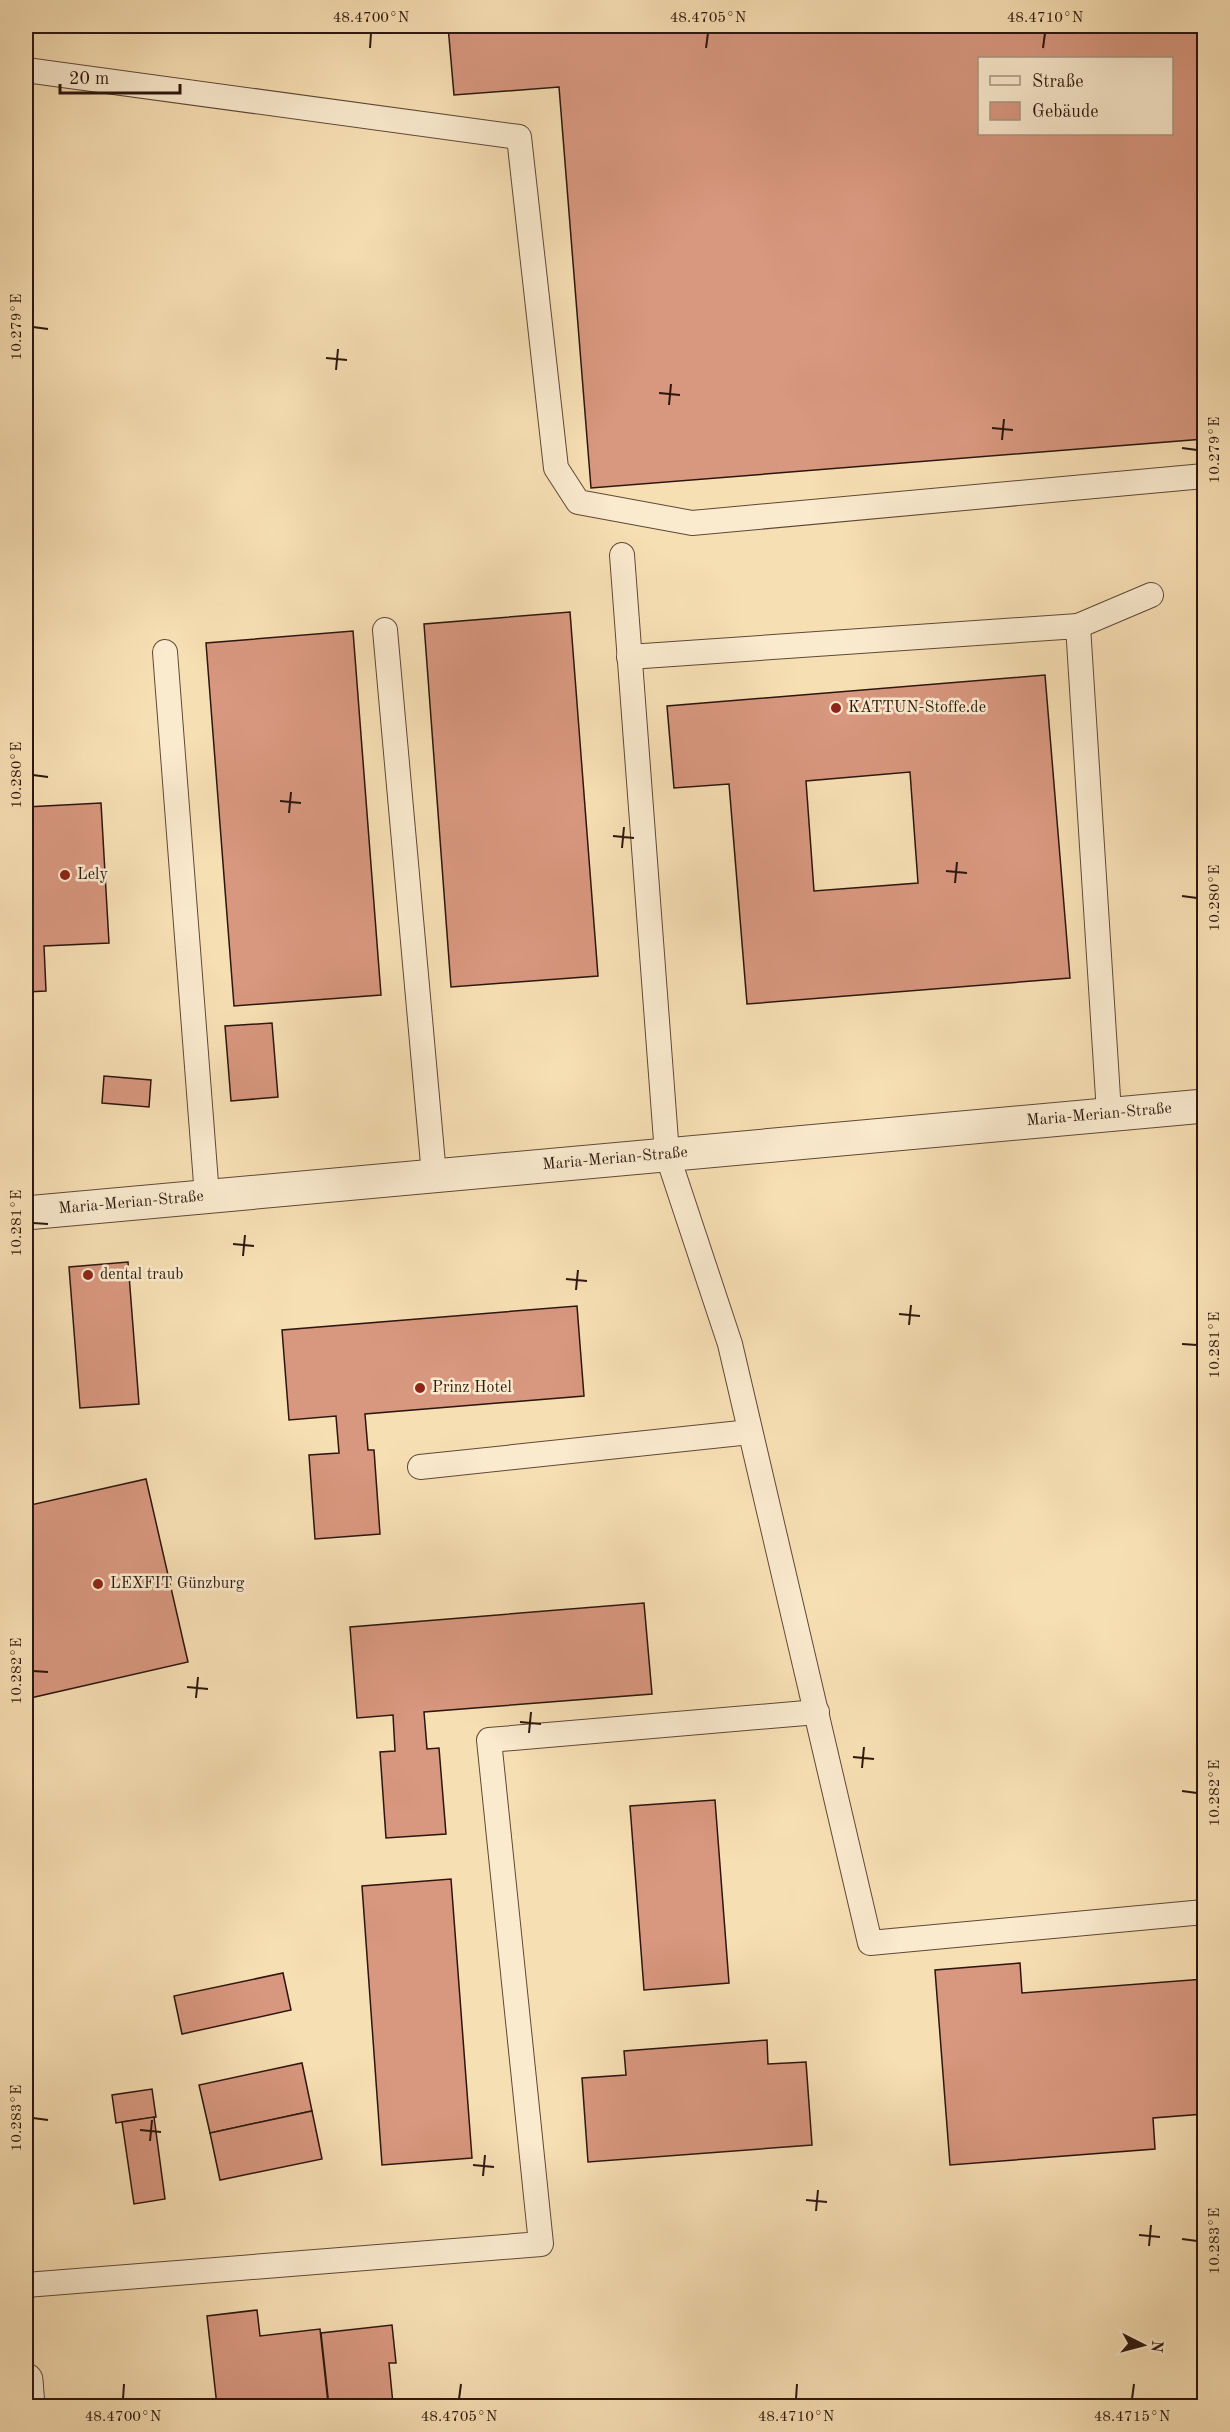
<svg xmlns="http://www.w3.org/2000/svg" width="1230" height="2432" viewBox="0 0 1230 2432" font-family="'Old Standard TT',serif">
	<rect width="100%" height="100%" fill="#f7dfb4"/>
	<filter id="stains"><feTurbulence type="fractalNoise" baseFrequency=".00333" numOctaves="4"/><feColorMatrix values="0 0 0 0 .2 0 0 0 0 .09 0 0 0 0 .02 0 0 0 .5 -.17"/></filter>
	<radialGradient id="worn" r=".72"><stop offset=".6" stop-color="#630" stop-opacity="0"/><stop offset="1" stop-color="#630" stop-opacity=".3"/></radialGradient>
	<g fill="#d8977f" stroke="#2c160d" stroke-width="1.5" fill-rule="evenodd">
		<path d="M448,26H1204V439L591,488L559,87L454,95ZM980,58H1172V134H980Z"/>
		<path d="M570,612L598,976L451,987L424,624Z"/>
		<path d="M353,631L381,995L234,1006L206,643Z"/>
		<path d="M1045,675L1070,978L747,1004L729,784L674,788L667,706ZM910,772L918,883L814,891L806,781Z"/>
		<path d="M101,803L109,943L44,946L46,991L26,992V807Z"/>
		<path d="M272,1023L278,1097L231,1101L225,1026Z"/>
		<path d="M104,1076L151,1080L149,1107L102,1103Z"/>
		<path d="M128,1262L139,1404L80,1408L69,1267Z"/>
		<path d="M577,1306L584,1396L365,1414L368,1450H374L380,1534L315,1539L309,1455L339,1453L336,1416L289,1420L282,1330Z"/>
		<path d="M146,1479L188,1662L26,1699V1506Z"/>
		<path d="M644,1603L652,1694L424,1712L427,1749L439,1748L446,1834L386,1838L380,1752L395,1751L393,1715L357,1718L350,1627Z"/>
		<path d="M715,1800L729,1983L644,1990L630,1806Z"/>
		<path d="M451,1879L472,2158L382,2165L362,1886Z"/>
		<path d="M1020,1963L1022,1993L1204,1979V2114L1153,2118L1155,2149L950,2165L935,1970Z"/>
		<path d="M283,1973L291,2010L182,2034L174,1996Z"/>
		<path d="M767,2040L768,2064L806,2062L812,2145L588,2162L582,2078L626,2075L624,2051Z"/>
		<path d="M302,2063L312,2111L210,2133L199,2085Z"/>
		<path d="M152,2089L156,2117L116,2123L112,2095Z"/>
		<path d="M312,2111L322,2159L220,2180L210,2133Z"/>
		<path d="M154,2117L165,2199L134,2204L122,2122Z"/>
		<path d="M257,2310L260,2336L320,2329L328,2403L293,2406H217L207,2316Z"/>
		<path d="M392,2325L396,2363H389L393,2404L329,2406L321,2333Z"/>
	</g>
	<g fill="none" stroke-linecap="round" stroke-linejoin="round">
		<g stroke="#5f4837" stroke-width="26">
			<g id="service">
				<path d="M26,70L519,137L556,468L578,502L692,523L1204,476"/>
				<path d="M622,555L667,1154L730,1344L870,1943L1204,1912"/>
				<path d="M1078,626L1151,595"/>
				<path d="M385,630L434,1175"/>
				<path d="M165,652L207,1196"/>
				<path d="M629,657L1078,626L1109,1113"/>
				<path d="M420,1467L750,1432"/>
				<path d="M26,2285L541,2244L489,1740L817,1712"/>
			</g>
		</g>
		<g stroke="#5f4837" stroke-width="35">
			<g id="minor">
				<path d="M26,1213L1204,1106"/>
				<path d="M26,2380L28,2406"/>
			</g>
		</g>
		<use href="#service" stroke="#faeace" stroke-width="24"/>
		<use href="#minor" stroke="#faeace" stroke-width="33"/>
	</g>
	<path fill="none" stroke="#2c160d" stroke-width="2" d="M370,48L371,33M706,48L708,33M1043,48L1045,33M33,327L48,329M326,358L347,360M336,370L338,349M659,393L680,395M669,405L671,384M992,428L1013,430M1002,440L1004,419M1182,448L1197,450M33,775L48,777M280,801L301,803M289,813L291,792M613,836L634,838M622,848L624,827M946,871L967,873M955,883L957,862M1182,896L1197,898M33,1223L48,1224M233,1244L254,1246M243,1256L245,1235M566,1279L587,1281M576,1290L578,1270M899,1314L920,1316M909,1325L911,1305M1182,1344L1197,1345M33,1671L48,1672M187,1687L208,1689M196,1698L198,1677M520,1722L541,1724M529,1733L531,1712M853,1757L874,1759M862,1768L864,1747M1182,1791L1197,1793M33,2118L48,2120M140,2130L161,2132M150,2141L152,2120M473,2165L494,2167M483,2176L485,2155M806,2200L827,2202M816,2211L818,2190M1139,2235L1160,2237M1182,2239L1197,2241M1149,2246L1151,2225M123,2399L124,2384M459,2399L461,2384M796,2399L797,2384M1132,2399L1134,2384"/>
	<g fill="#8f2418" stroke="#faeace" stroke-width="2">
		<circle cx="836" cy="708" r="6"/>
		<circle cx="65" cy="875" r="6"/>
		<circle cx="88" cy="1275" r="6"/>
		<circle cx="420" cy="1388" r="6"/>
		<circle cx="98" cy="1584" r="6"/>
	</g>
	<g text-anchor="middle" dominant-baseline="central" stroke-width="5" stroke-linejoin="round" paint-order="stroke">
		<g font-size="16" fill="#2c160d" stroke="#faeace" text-anchor="start">
			<text x="848" y="708">KATTUN-Stoffe.de</text>
			<text x="77" y="875">Lely</text>
			<text x="100" y="1275">dental traub</text>
			<text x="432" y="1388">Prinz Hotel</text>
			<text x="110" y="1584">LEXFIT Günzburg</text>
		</g>
		<g font-size="16" fill="#2c160d" stroke="#faeace">
			<text transform="translate(1099 1115) rotate(-5)">Maria-Merian-Straße</text>
			<text transform="translate(615 1159) rotate(-5)">Maria-Merian-Straße</text>
			<text transform="translate(131 1203) rotate(-5)">Maria-Merian-Straße</text>
		</g>
	</g>
	<rect width="1230" height="2432" fill="none" stroke="#f7dfb4" stroke-width="66"/>
	<rect x="978" y="57" width="195" height="78" fill="#faeace" stroke="#a89581" stroke-width="1.5"/>
	<rect x="990" y="76" width="30" height="9" fill="#faeace" stroke="#a89581" stroke-width="1.5"/>
	<text x="1032" y="87" font-size="18" fill="#2c160d">Straße</text>
	<rect x="990" y="102" width="30" height="18" fill="#d8977f" stroke="#a89581" stroke-width="1.5"/>
	<text x="1032" y="117" font-size="18" fill="#2c160d">Gebäude</text>
	<g transform="translate(1143 2345) rotate(96)" stroke="#faeace" stroke-width="4.5" paint-order="stroke">
	<path d="M0-4.5L10 22L0 15L-10 22Z" fill="#2c160d"/>
	<text y="-9" font-size="16" font-weight="bold" text-anchor="middle" fill="#2c160d">N</text>
	</g>
	<path d="M60 84v9h120v-9" fill="none" stroke="#2c160d" stroke-width="3"/>
	<text x="69" y="84" font-size="18" fill="#2c160d" stroke="#faeace" stroke-width="4.5" paint-order="stroke">20 m</text>
	<rect x="33" y="33" width="1164" height="2366" fill="none" stroke="#2c160d" stroke-width="2"/>
	<g font-size="15" text-anchor="middle" fill="#2c160d">
		<text x="371" y="22">48.4700°N</text>
		<text x="708" y="22">48.4705°N</text>
		<text x="1045" y="22">48.4710°N</text>
		<text transform="translate(16 327) rotate(-90)" y="5">10.279°E</text>
		<text transform="translate(1214 450) rotate(-90)" y="5">10.279°E</text>
		<text transform="translate(16 775) rotate(-90)" y="5">10.280°E</text>
		<text transform="translate(1214 898) rotate(-90)" y="5">10.280°E</text>
		<text transform="translate(16 1223) rotate(-90)" y="5">10.281°E</text>
		<text transform="translate(1214 1345) rotate(-90)" y="5">10.281°E</text>
		<text transform="translate(16 1671) rotate(-90)" y="5">10.282°E</text>
		<text transform="translate(1214 1793) rotate(-90)" y="5">10.282°E</text>
		<text transform="translate(16 2118) rotate(-90)" y="5">10.283°E</text>
		<text transform="translate(1214 2241) rotate(-90)" y="5">10.283°E</text>
		<text x="123" y="2421">48.4700°N</text>
		<text x="459" y="2421">48.4705°N</text>
		<text x="796" y="2421">48.4710°N</text>
		<text x="1132" y="2421">48.4715°N</text>
	</g>
	<rect width="100%" height="100%" filter="url(#stains)"/>
	<rect width="100%" height="100%" fill="url(#worn)"/>
</svg>
